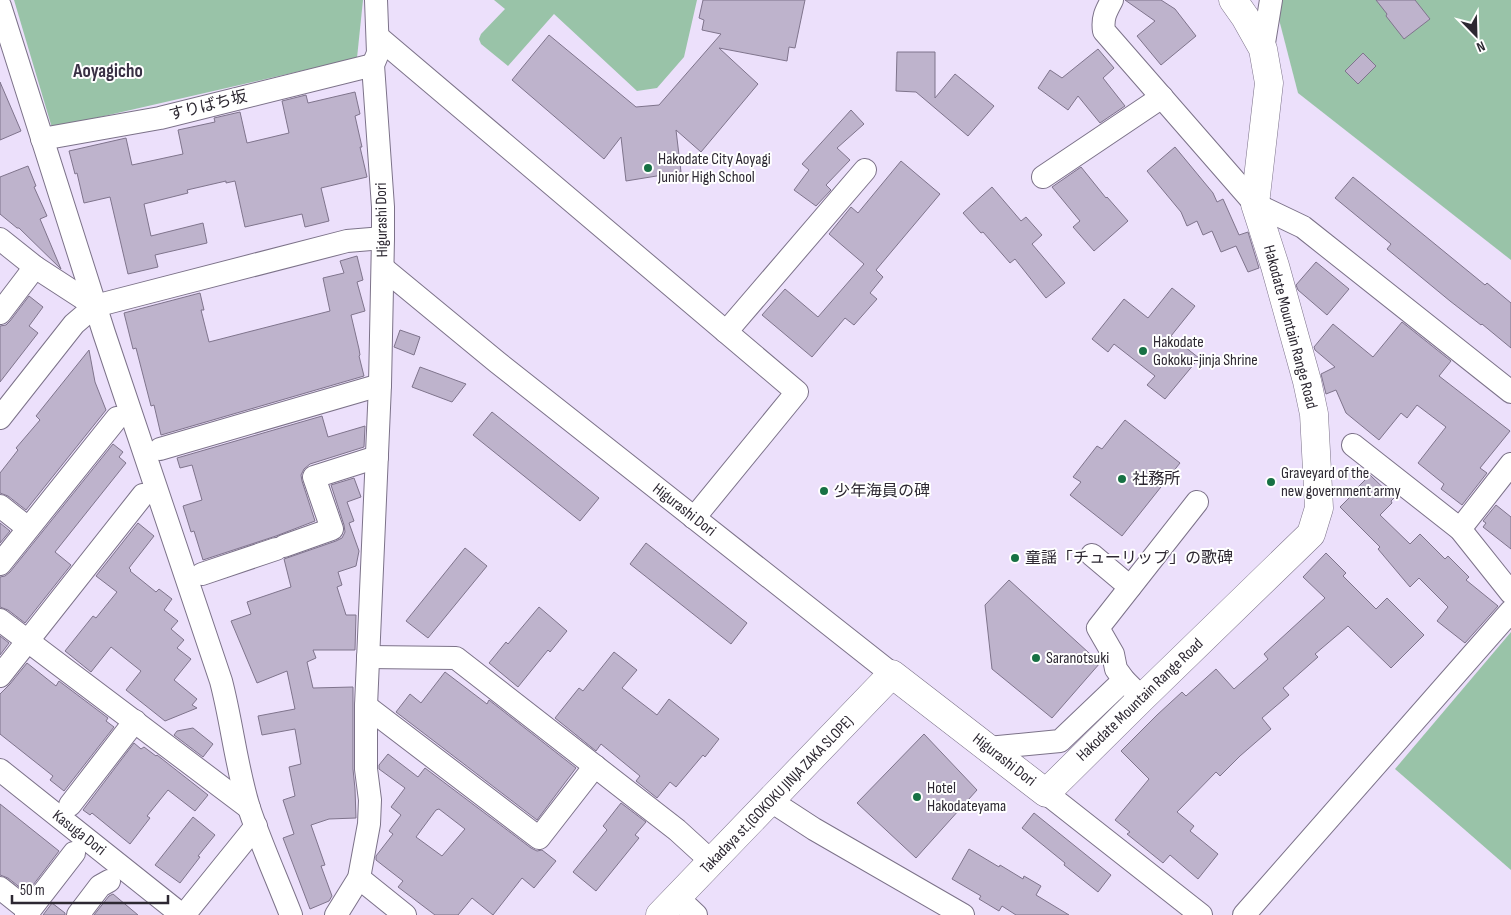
<svg xmlns="http://www.w3.org/2000/svg" width="1511" height="915" viewBox="0 0 1511 915" font-family="'Sofia Sans Condensed','Noto Sans JP',sans-serif">
	<rect width="100%" height="100%" fill="#ece0fb"/>
	<g fill="#99c3a8">
		<path d="M14,0H363L357,58L52,128Z"/>
		<path d="M494,0H697L684,57L657,88L637,91L554,14L508,66L481,44L479,39L481,34L505,9Z"/>
		<path d="M1274,0H1511V260L1298,93Z"/>
		<path d="M1511,632V870L1395,769Z"/>
	</g>
	<g fill="#beb3cc" stroke="#7f748c" fill-rule="evenodd">
		<path d="M703,0H805L795,48L789,47L787,61L719,48L758,84L701,152L676,130L681,172L626,181L621,137L604,159L512,80L549,35L636,107L659,105L721,34L702,30L704,20L699,18Z"/>
		<path d="M1125,0H1161L1175,9L1196,36L1161,65L1137,36L1155,21Z"/>
		<path d="M1376,0H1415L1430,19L1404,39L1386,16L1387,14Z"/>
		<path d="M1098,49L1114,68L1103,78L1125,106L1100,123L1078,96L1068,110L1038,88L1050,70L1062,78Z"/>
		<path d="M897,52H935V98L955,74L994,106L968,136L916,92L896,91Z"/>
		<path d="M1363,53L1376,66L1358,84L1345,71Z"/>
		<path d="M0,82L21,131L0,140Z"/>
		<path d="M355,92L360,114L355,116L362,147H360L367,177L321,188L329,221L305,227L302,214L245,227L235,181L226,183V181L187,190L188,193L144,204L151,236L203,223L207,243L155,255L158,267L128,274L110,197L84,203L77,173L75,174L69,151L126,138L132,165L183,154L178,130L215,122L214,118L240,112L247,143L289,133L282,101L306,95L308,103Z"/>
		<path d="M851,110L864,124L837,148L850,160L826,185L831,190L816,206L794,190L809,170L802,164Z"/>
		<path d="M1175,147L1213,193L1217,202L1223,199L1239,235L1248,232L1259,268L1248,272L1236,246L1221,252L1212,231L1203,235L1197,221L1187,226L1181,212L1147,171Z"/>
		<path d="M901,161L940,194L876,270L883,277L870,293L877,299L854,325L845,318L812,357L762,315L785,289L818,317L864,264L829,234L851,207L858,213Z"/>
		<path d="M28,166L36,186L34,187L47,216L40,219L61,269L19,228H17L0,214V177Z"/>
		<path d="M1081,167L1106,198L1107,197L1128,221L1094,251L1073,227L1080,221L1052,187Z"/>
		<path d="M1353,177L1485,285L1487,283L1511,303V348L1482,324L1481,325L1450,301L1387,249L1391,244L1335,198Z"/>
		<path d="M992,187L1021,221L1026,217L1042,235L1032,244L1065,283L1046,298L1015,259L1010,263L983,232L981,233L963,213Z"/>
		<path d="M357,256L363,280L357,282L365,311L351,315L359,349L360,355L359,356L364,376L161,435L154,405L151,406L136,348L133,349L124,313L200,293L204,310H201L209,342L330,311L323,278L344,273L340,261Z"/>
		<path d="M1316,262L1349,289L1327,315L1298,290L1296,285Z"/>
		<path d="M1172,288L1195,306L1171,336L1199,358L1165,399L1147,385L1155,376L1114,344L1108,352L1092,339L1124,299L1148,318Z"/>
		<path d="M29,296L43,307L29,326L38,333L0,382V326L6,325L10,321Z"/>
		<path d="M1402,322L1451,361L1439,376L1510,431L1480,468L1487,473L1462,505L1441,489L1444,484L1418,463L1446,427L1417,405L1407,418L1401,413L1379,440L1346,413L1336,390L1326,394L1321,374L1335,367L1315,350L1314,347L1333,324L1373,357Z"/>
		<path d="M400,330L420,337L414,355L394,347Z"/>
		<path d="M89,350L95,382L106,410L26,510L8,496L0,493V473L18,450L16,448L40,420L36,416Z"/>
		<path d="M420,367L466,384L452,402L412,387Z"/>
		<path d="M492,412L599,498L580,521L473,435Z"/>
		<path d="M322,416L328,437L365,426L364,447L310,464L304,469L301,475L302,481L315,521L276,536L203,560L194,531L191,532L183,506L202,500L192,465L180,468L177,458Z"/>
		<path d="M1125,420L1180,463L1122,536L1070,495L1081,482L1073,477L1097,446L1102,449Z"/>
		<path d="M113,444L123,452L119,457L126,463L55,552L71,565L25,623L8,610L0,607V577L5,576L10,572Z"/>
		<path d="M1370,475L1394,498L1391,501L1392,503L1380,515L1410,544L1420,534L1445,559L1448,556L1469,577L1466,580L1498,606L1465,643L1437,621L1448,607L1419,578L1410,587L1378,549L1380,547L1340,507L1359,488L1358,487Z"/>
		<path d="M354,478L361,497L347,502L354,521L349,523L359,551L356,566L338,572L342,585L337,587L346,615H356L355,650H313L316,658L307,662L313,688L353,687V769L355,789L356,818L329,819L311,825L325,865L321,866L332,896L329,901L310,909L283,838L294,834L283,800L295,796L289,767L301,764L295,729L262,735L258,716L295,709L287,671L257,683L231,621L251,614L247,602L291,587L284,559L336,541L342,538L345,532L344,525L331,485Z"/>
		<path d="M1496,505L1511,517V549L1483,527L1486,523L1483,521Z"/>
		<path d="M0,523L10,531L0,543Z"/>
		<path d="M138,523L154,536L129,568L131,570L130,571L156,592L159,589L172,599L164,610L178,621L171,629L184,640L177,648L191,659L174,680L197,699L192,705L197,708L165,721L126,690L141,671L111,647L91,672L65,651L93,616L96,618L117,592L96,576Z"/>
		<path d="M646,543L747,623L731,644L630,564Z"/>
		<path d="M465,548L487,566L428,638L406,621Z"/>
		<path d="M1326,553L1346,573L1343,576L1376,609L1387,598L1424,635L1391,668L1348,626L1315,654L1318,657L1283,688L1289,695L1262,718L1271,729L1240,756L1220,776L1216,772L1177,812L1194,826L1190,831L1218,854L1198,879L1170,855L1163,863L1127,834L1130,832L1115,820L1149,779L1121,751L1157,715L1182,692L1186,696L1216,669L1234,689L1268,659L1264,654L1325,598L1303,577Z"/>
		<path d="M1009,580L1100,663L1052,718L992,669L985,605Z"/>
		<path d="M539,607L567,631L550,652L548,650L518,687L489,663L506,642L508,644Z"/>
		<path d="M0,636L9,643L0,655Z"/>
		<path d="M614,652L637,670L622,688L657,715L669,699L719,739L705,757L703,755L676,787L670,782L657,798L636,781L640,776L601,744L596,751L555,718L579,688L583,691Z"/>
		<path d="M27,663L56,686L59,681L108,718L106,721L114,727L64,791L50,780L53,776L0,734V694L10,684Z"/>
		<path d="M445,672L487,704L489,700L576,768L537,820L396,712L410,694L421,703Z"/>
		<path d="M193,728L213,744L203,757L174,735L177,731Z"/>
		<path d="M924,734L977,790L916,858L857,803Z"/>
		<path d="M134,743L141,749L144,747L156,756L157,755L208,795L195,811L168,790L147,816L150,818L130,844L92,813L90,815L83,810Z"/>
		<path d="M388,754L418,777L425,768L531,848L537,851L542,850L556,861L534,888L522,878L493,915L472,898L458,915H435L398,887L403,881L376,860V856L393,834L389,831L401,815L391,807L405,788L379,769V765ZM439,809L465,829L442,856L416,837L436,810Z"/>
		<path d="M621,803L646,822L635,835L639,838L596,891L573,872L607,830L603,826Z"/>
		<path d="M0,804L59,851L27,893L8,878L0,875Z"/>
		<path d="M1034,813L1111,875L1098,892L1064,865L1065,863L1022,828Z"/>
		<path d="M193,817L215,835L198,856L200,857L180,883L155,865Z"/>
		<path d="M969,849L999,867L1000,865L1023,879L1024,876L1041,886L1036,895L1069,915H1016L1002,906L999,911L979,899L981,896L952,879Z"/>
		<path d="M113,894L138,915H94L109,896Z"/>
		<path d="M52,903L65,913V915H43Z"/>
	</g>
	<g fill="none" stroke-linecap="round" stroke-linejoin="round">
		<g stroke="#7c7289" stroke-width="24">
			<g id="minor">
				<path d="M1112,0C1106,11 1102,18 1104,31L1255,204L1303,227L1511,392"/>
				<path d="M0,6L104,333L221,681C232,723 236,766 249,808C261,844 277,879 291,915"/>
				<path d="M378,37L797,392L694,518"/>
				<path d="M1263,49L1271,0"/>
				<path d="M42,139L160,118L373,65"/>
				<path d="M1043,177L1162,97"/>
				<path d="M0,239L35,267L95,306"/>
				<path d="M383,268L497,362L892,674"/>
				<path d="M0,313L35,267"/>
				<path d="M726,332L865,170"/>
				<path d="M0,418L74,324L95,306L347,241L383,238"/>
				<path d="M1353,445L1460,529L1511,593"/>
				<path d="M160,449L380,385"/>
				<path d="M0,506L28,528"/>
				<path d="M1460,529L1511,464"/>
				<path d="M284,546L332,529L314,477L377,457"/>
				<path d="M1092,555L1130,587"/>
				<path d="M0,564L117,418"/>
				<path d="M202,574L276,549"/>
				<path d="M0,620L249,808"/>
				<path d="M368,657L456,658L677,830L711,861"/>
				<path d="M0,676L143,495"/>
				<path d="M1142,698L1124,680L1116,669L1113,654L1098,628L1197,502"/>
				<path d="M366,706L539,838L595,766"/>
				<path d="M988,748L1060,741L1124,680"/>
				<path d="M0,770L182,915"/>
				<path d="M1046,793L1201,915"/>
				<path d="M771,801L814,829L963,915"/>
				<path d="M70,805L135,721"/>
				<path d="M359,878L405,915"/>
				<path d="M0,888L29,911"/>
				<path d="M678,898L696,915"/>
				<path d="M26,915L74,853"/>
				<path d="M78,915L100,886L109,881"/>
				<path d="M184,915L256,826"/>
				<path d="M336,915L359,878L369,824L370,800L366,769V706L380,385L383,238V207L373,65L378,53L376,0"/>
				<path d="M1244,915L1511,611"/>
			</g>
		</g>
		<g stroke="#7c7289" stroke-width="29">
			<path id="major" d="M660,915L892,674L1046,793L1142,698L1311,534L1319,508L1314,414L1307,381L1275,266L1255,204L1269,83L1263,49L1245,17L1233,0"/>
		</g>
		<use href="#minor" stroke="#fff" stroke-width="22"/>
		<use href="#major" stroke="#fff" stroke-width="28"/>
	</g>
	<g fill="#177144" stroke="#fff" stroke-width="2">
		<circle cx="648" cy="168" r="5"/>
		<circle cx="1143" cy="351" r="5"/>
		<circle cx="1122" cy="479" r="5"/>
		<circle cx="1271" cy="482" r="5"/>
		<circle cx="824" cy="491" r="5"/>
		<circle cx="1015" cy="558" r="5"/>
		<circle cx="1036" cy="658" r="5"/>
		<circle cx="917" cy="797" r="5"/>
	</g>
	<g text-anchor="middle" dominant-baseline="central" stroke-width="4" stroke-linejoin="round" paint-order="stroke">
		<g font-size="16" fill="#2d2832" stroke="#fff">
			<text transform="translate(208 106) rotate(-14)">すりばち坂</text>
			<text transform="translate(382 220) rotate(-91)">Higurashi Dori</text>
			<text transform="translate(1290 327) rotate(75)">Hakodate Mountain Range Road</text>
			<text transform="translate(684 510) rotate(38)">Higurashi Dori</text>
			<text transform="translate(1140 700) rotate(-44)">Hakodate Mountain Range Road</text>
			<text transform="translate(1004 760) rotate(38)">Higurashi Dori</text>
			<text transform="translate(777 795) rotate(-46)">Takadaya st.(GOKOKU JINJA ZAKA SLOPE)</text>
			<text transform="translate(79 833) rotate(38)">Kasuga Dori</text>
		</g>
		<g font-size="16" fill="#2d2832" stroke="#fff" text-anchor="start">
			<text x="658" y="159">Hakodate City Aoyagi<tspan x="658" dy="18">Junior High School</tspan></text>
			<text x="1153" y="342">Hakodate<tspan x="1153" dy="18">Gokoku-jinja Shrine</tspan></text>
			<text x="1281" y="473">Graveyard of the<tspan x="1281" dy="18">new government army</tspan></text>
			<text x="1132" y="479">社務所</text>
			<text x="834" y="491">少年海員の碑</text>
			<text x="1025" y="558">童謡「チューリップ」の歌碑</text>
			<text x="1046" y="658">Saranotsuki</text>
			<text x="927" y="788">Hotel<tspan x="927" dy="18">Hakodateyama</tspan></text>
		</g>
		<g font-size="19" font-weight="bold" fill="#393044" stroke="#fff">
			<text x="108" y="71">Aoyagicho</text>
		</g>
	</g>
	<g transform="translate(1476 35) rotate(157)" stroke="#ffffff" stroke-width="4" paint-order="stroke">
	<path d="M0-4L9 19L0 12L-9 19Z" fill="#2d2832"/>
	<text y="-8" font-size="14" font-weight="bold" text-anchor="middle" fill="#2d2832">N</text>
	</g>
	<path d="M12 895v8h156v-8" fill="none" stroke="#2d2832" stroke-width="2.5"/>
	<text x="20" y="895" font-size="15" fill="#2d2832" stroke="#ffffff" stroke-width="4" paint-order="stroke">50 m</text>
</svg>
